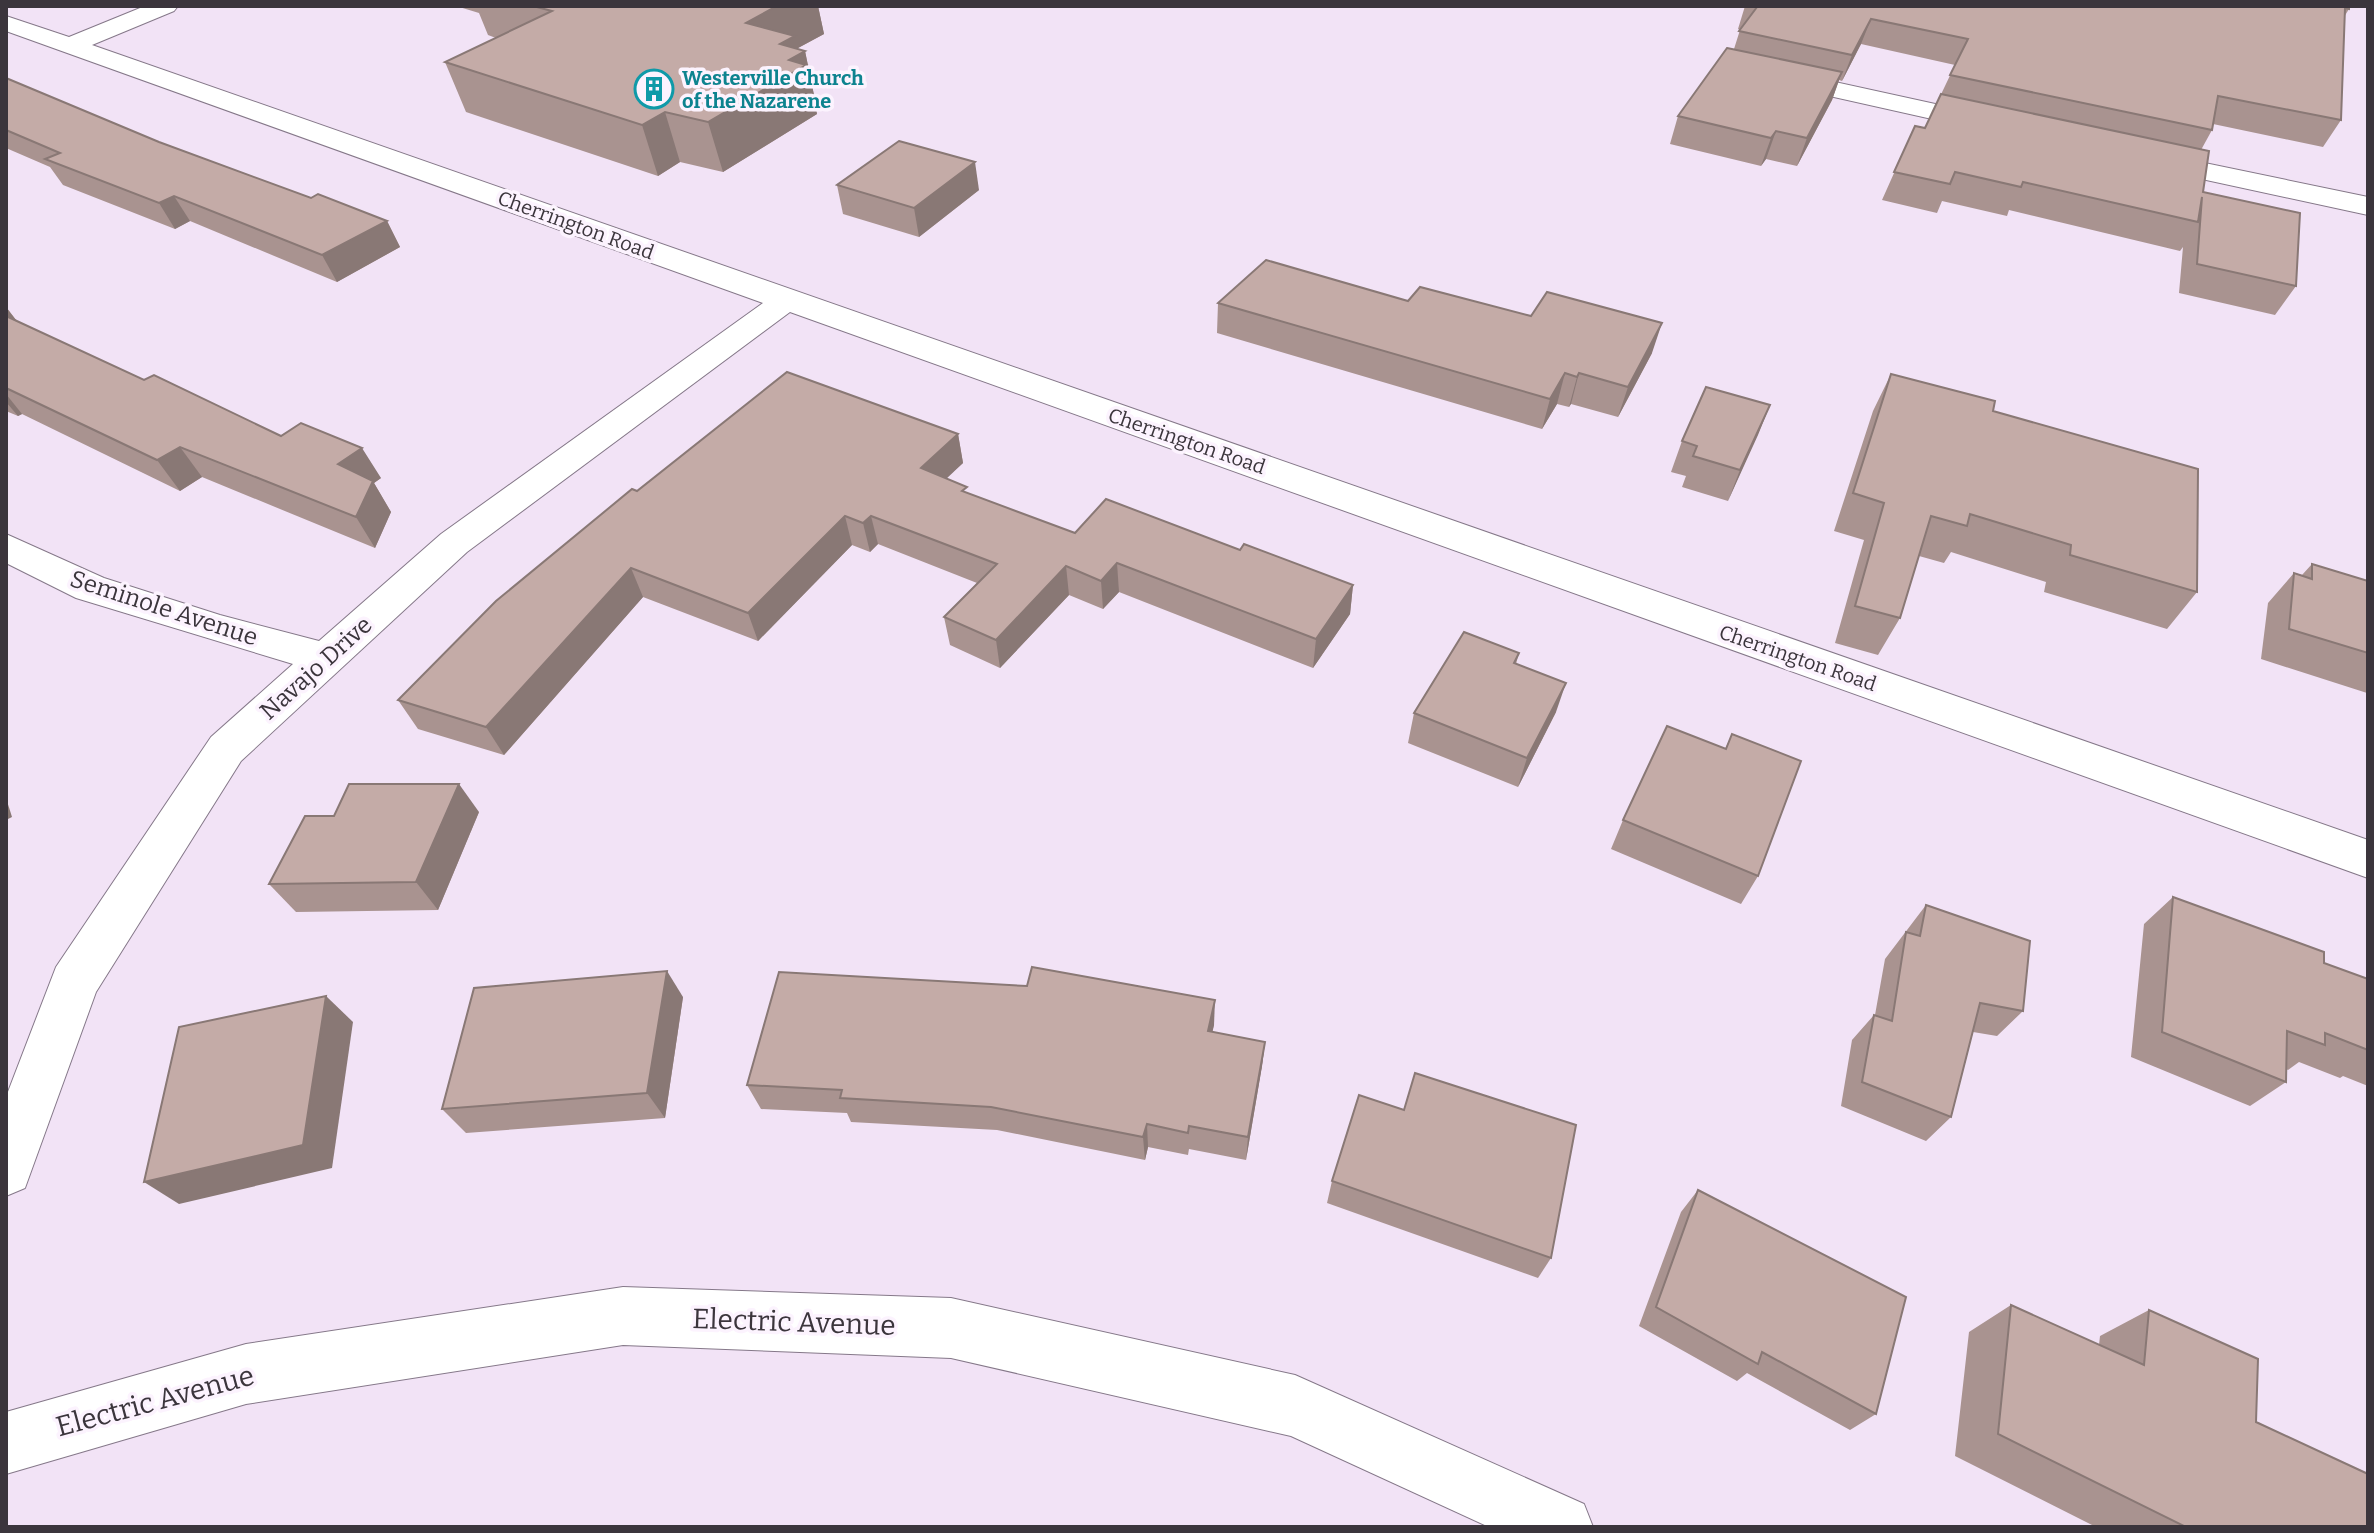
<svg xmlns="http://www.w3.org/2000/svg" width="2374" height="1533" viewBox="0 0 2374 1533" font-family="Bitter,serif">
	<rect width="100%" height="100%" fill="#f2e3f6"/>
	<g fill="none" stroke-linecap="round" stroke-linejoin="round">
		<g stroke="#857889" stroke-width="2">
			<g id="street">
				<path d="M145,6H178L174,11L92,45L2368,840V878L790,312L467,552L241,761L96,992L25,1188L6,1196V1097L56,967L211,737L293,664L76,598L6,563V534L104,578L220,615L319,641L441,534L763,303L6,31V16L69,37Z"/>
				<path d="M1776,69L1990,116L1999,118L2003,124L1999,130L1990,132L1767,82L1763,77L1767,72Z"/>
				<path d="M2147,151L2368,197V215L2137,165L2133,159L2137,153Z"/>
				<path d="M623,1287L951,1298L1295,1375L1584,1504L1593,1527H1489L1291,1436L951,1358L623,1345L246,1404L6,1474V1412L246,1344Z"/>
			</g>
		</g>
		<use href="#street" fill="#fff" fill-rule="evenodd"/>
	</g>
	<g fill="#a99390">
		<path d="M456,6H818L824,34L798,48V49L805,51L815,100L814,101L817,114L723,172L680,162L658,176L466,112L445,62L496,38L488,35L479,13Z"/>
		<path d="M1745,6H2349V9L2344,17L2341,120L2323,147L2213,124L2212,130L2201,150L2203,192L2296,286L2275,315L2179,293L2183,247L2180,251L2009,210L2007,216L1942,201L1937,213L1882,200L1915,126L1925,128L1955,65L1861,44L1842,81L1839,80L1832,100L1797,166L1766,159L1761,166L1670,144L1678,116L1734,49L1740,30L1738,29Z"/>
		<path d="M6,78L159,142L311,198L387,221L400,247L337,282L190,221L175,229L63,185L50,167L6,148Z"/>
		<path d="M837,185L979,190L919,237L843,214Z"/>
		<path d="M1408,301L1652,353L1618,417L1571,404L1569,407L1557,404L1542,429L1217,333L1218,303Z"/>
		<path d="M6,307L17,321L144,380L381,478L374,483L391,512L375,548L202,477L180,491L22,414L18,416L6,411Z"/>
		<path d="M1891,374L1993,411L2197,592L2167,629L2044,592L2046,582L1951,552L1944,563L1919,556L1900,618L1878,655L1835,643L1864,540L1834,531L1873,411Z"/>
		<path d="M1770,405L1728,501L1682,487L1686,476L1671,472L1682,441Z"/>
		<path d="M958,434L963,463L946,478L968,494L1075,533L1240,550L1353,585L1350,614L1313,668L1119,592L1103,609L1069,595L1000,668L950,645L944,617L977,583L878,544L870,552L852,545L758,641L643,597L504,755L418,729L398,700L637,491Z"/>
		<path d="M2312,564L2368,581L2367,693L2261,659L2268,603L2294,573L2302,575Z"/>
		<path d="M1519,653L1516,664L1556,712L1518,787L1408,743L1414,713Z"/>
		<path d="M1732,734L1758,876L1741,904L1611,849L1623,820L1725,749Z"/>
		<path d="M479,812L438,910L296,912L269,884Z"/>
		<path d="M2173,897L2324,963L2368,979V1086L2343,1076L2340,1078L2299,1062L2288,1070L2286,1069V1082L2250,1106L2131,1057L2144,924Z"/>
		<path d="M1926,905L2023,1011L1997,1036L1973,1032L1951,1117L1926,1141L1841,1106L1852,1040L1874,1015H1875L1885,959Z"/>
		<path d="M1027,986L1214,1025L1212,1032L1265,1042L1262,1066L1246,1160L1189,1149L1188,1155L1148,1147L1145,1160L997,1130L851,1122L847,1113L761,1109L747,1085Z"/>
		<path d="M683,997L665,1118L466,1133L442,1109Z"/>
		<path d="M1332,1181L1551,1258L1538,1278L1327,1203Z"/>
		<path d="M1698,1190L1876,1414L1850,1430L1747,1373L1737,1381L1639,1326L1681,1212Z"/>
		<path d="M2011,1305L2099,1345L2100,1336L2149,1310L2256,1422L2368,1527H2096L1955,1456L1969,1332Z"/>
	</g>
	<g fill="#897875">
		<path d="M777,6H818L824,34L798,48L799,54L805,51L815,100L814,101L817,114L723,172L708,122L746,23Z"/>
		<path d="M1871,19L1861,44L1842,81L1852,55Z"/>
		<path d="M1842,72L1832,100L1797,166L1807,138Z"/>
		<path d="M665,112L680,162L658,176L642,125Z"/>
		<path d="M1776,131L1766,159L1761,166L1771,138Z"/>
		<path d="M975,162L979,190L919,237L914,208Z"/>
		<path d="M174,196L190,221L175,229L159,203Z"/>
		<path d="M387,221L400,247L337,282L322,255Z"/>
		<path d="M6,307L24,331H6Z"/>
		<path d="M1662,323L1652,353L1618,417L1628,387Z"/>
		<path d="M1565,373L1557,404L1542,429L1550,399Z"/>
		<path d="M1579,373L1571,404L1569,407L1577,377Z"/>
		<path d="M6,394L22,414L18,416L6,402Z"/>
		<path d="M1770,405L1758,435L1728,501L1740,470Z"/>
		<path d="M958,434L963,463L927,497L921,468Z"/>
		<path d="M180,447L202,477L180,491L157,460Z"/>
		<path d="M362,448L381,478L374,483L391,512L375,548L356,517L338,464Z"/>
		<path d="M845,516L852,545L758,641L748,613Z"/>
		<path d="M871,516L878,544L870,552L863,523Z"/>
		<path d="M1117,563L1119,592L1103,609L1101,581Z"/>
		<path d="M1066,566L1069,595L1000,668L996,640Z"/>
		<path d="M631,568L643,597L504,755L486,727Z"/>
		<path d="M1353,585L1350,614L1313,668L1316,639Z"/>
		<path d="M1566,683L1556,712L1518,787L1527,758Z"/>
		<path d="M459,784L479,812L438,910L416,882Z"/>
		<path d="M6,798L12,817L6,820Z"/>
		<path d="M667,971L683,997L665,1118L647,1093Z"/>
		<path d="M326,996L353,1022L332,1168L179,1204L144,1182Z"/>
		<path d="M1215,1000L1214,1025L1207,1056L1208,1031Z"/>
		<path d="M1265,1042L1262,1066L1246,1160L1248,1137Z"/>
		<path d="M1147,1124L1148,1147L1145,1160L1143,1137Z"/>
	</g>
	<g fill="#c4aba7" stroke="#897875" stroke-width="2">
		<path d="M533,6H777L746,23L795,36L780,44L805,51L789,60L806,65L708,122L665,112L642,125L445,62L552,11Z"/>
		<path d="M1754,6H2349V9L2345,8L2341,120L2218,96L2212,130L1950,75L1968,39L1871,19L1852,55L1739,31L1757,7Z"/>
		<path d="M1727,48L1842,72L1807,138L1776,131L1771,138L1678,116Z"/>
		<path d="M6,78L159,142L311,198L318,194L387,221L322,255L174,196L159,203L45,159L60,153L6,130Z"/>
		<path d="M1941,94L2209,151L2203,192L2300,213L2296,286L2197,264L2202,197L2198,222L2023,182L2021,187L1955,172L1950,184L1894,172L1915,126L1925,128Z"/>
		<path d="M899,141L975,162L914,208L837,185Z"/>
		<path d="M1266,260L1408,301L1420,287L1531,316L1547,292L1662,323L1628,387L1579,373L1577,377L1565,373L1550,399L1218,303Z"/>
		<path d="M6,316L144,380L154,375L281,436L301,423L362,448L338,464L373,481L356,517L180,447L157,460L6,388Z"/>
		<path d="M787,372L958,434L921,468L967,487L962,491L1075,533L1106,499L1240,550L1244,544L1353,585L1316,639L1117,563L1101,581L1066,566L996,640L944,617L997,564L871,516L863,523L845,516L748,613L631,568L486,727L398,700L496,601L632,489L637,491Z"/>
		<path d="M1891,374L1995,401L1993,411L2198,469L2197,592L2070,555L2071,545L1970,514L1967,526L1931,516L1900,618L1855,606L1884,503L1853,493Z"/>
		<path d="M1706,387L1770,405L1740,470L1693,456L1697,446L1682,441Z"/>
		<path d="M2312,564L2368,581V653L2289,629L2294,573L2312,579Z"/>
		<path d="M1464,632L1519,653L1514,663L1566,683L1527,758L1414,713Z"/>
		<path d="M1667,726L1726,749L1732,734L1801,761L1758,876L1623,820Z"/>
		<path d="M349,784H459L416,882L269,884L305,816H334Z"/>
		<path d="M2173,897L2324,952V963L2368,979V1050L2325,1033V1045L2287,1031L2286,1082L2162,1032Z"/>
		<path d="M1926,905L2030,941L2023,1011L1980,1003L1951,1117L1862,1082L1874,1015L1892,1021L1906,932L1920,936Z"/>
		<path d="M1032,967L1215,1000L1208,1031L1265,1042L1248,1137L1189,1126L1188,1133L1147,1124L1143,1137L991,1107L840,1098L842,1090L747,1085L779,972L1027,986Z"/>
		<path d="M667,971L647,1093L442,1109L474,988Z"/>
		<path d="M326,996L303,1145L144,1182L179,1027Z"/>
		<path d="M1415,1073L1576,1125L1551,1258L1332,1181L1359,1095L1404,1110Z"/>
		<path d="M1698,1190L1906,1297L1876,1414L1762,1352L1758,1364L1656,1307Z"/>
		<path d="M2011,1305L2144,1365L2149,1310L2258,1359L2256,1422L2368,1474V1527H2186L1998,1434Z"/>
	</g>
	<defs>
		<g id="building-ring" transform="scale(2)"><circle r="9.5" fill="#fcf3fe" stroke="#0f9aa8" stroke-width="1.5"/><path d="M-4-6H4V6H1V3H-1V6H-4ZM-2.5-4.3h1.7v1.8h-1.7ZM.8-4.3h1.7v1.8H.8ZM-2.5-1h1.7V.8h-1.7ZM.8-1h1.7V.8H.8Z" fill="#0f9aa8"/></g>
	</defs>
	<g fill-rule="evenodd">
		<use href="#building-ring" x="654" y="89"/>
	</g>
	<g text-anchor="middle" dominant-baseline="central" stroke-width="7" stroke-linejoin="round" paint-order="stroke">
		<g font-size="20" font-weight="bold" fill="#0d838f" stroke="#fcf3fe" text-anchor="start">
			<text x="682" y="78">Westerville Church<tspan x="682" dy="23">of the Nazarene</tspan></text>
		</g>
		<g font-size="20" fill="#3b353c" stroke="#fcf3fe">
			<text transform="translate(576 225) rotate(20)">Cherrington Road</text>
			<text transform="translate(1187 441) rotate(19)">Cherrington Road</text>
			<text transform="translate(1798 658) rotate(19)">Cherrington Road</text>
		</g>
		<g font-size="24" fill="#3b353c" stroke="#fcf3fe">
			<text transform="translate(164 608) rotate(18)">Seminole Avenue</text>
			<text transform="translate(316 668) rotate(-42)">Navajo Drive</text>
		</g>
		<g font-size="28" fill="#3b353c" stroke="#fcf3fe">
			<text transform="translate(794 1322) rotate(2)">Electric Avenue</text>
			<text transform="translate(155 1401) rotate(-15)">Electric Avenue</text>
		</g>
	</g>
	<rect width="2374" height="1533" fill="none" stroke="#3b353c" stroke-width="16"/>
</svg>
